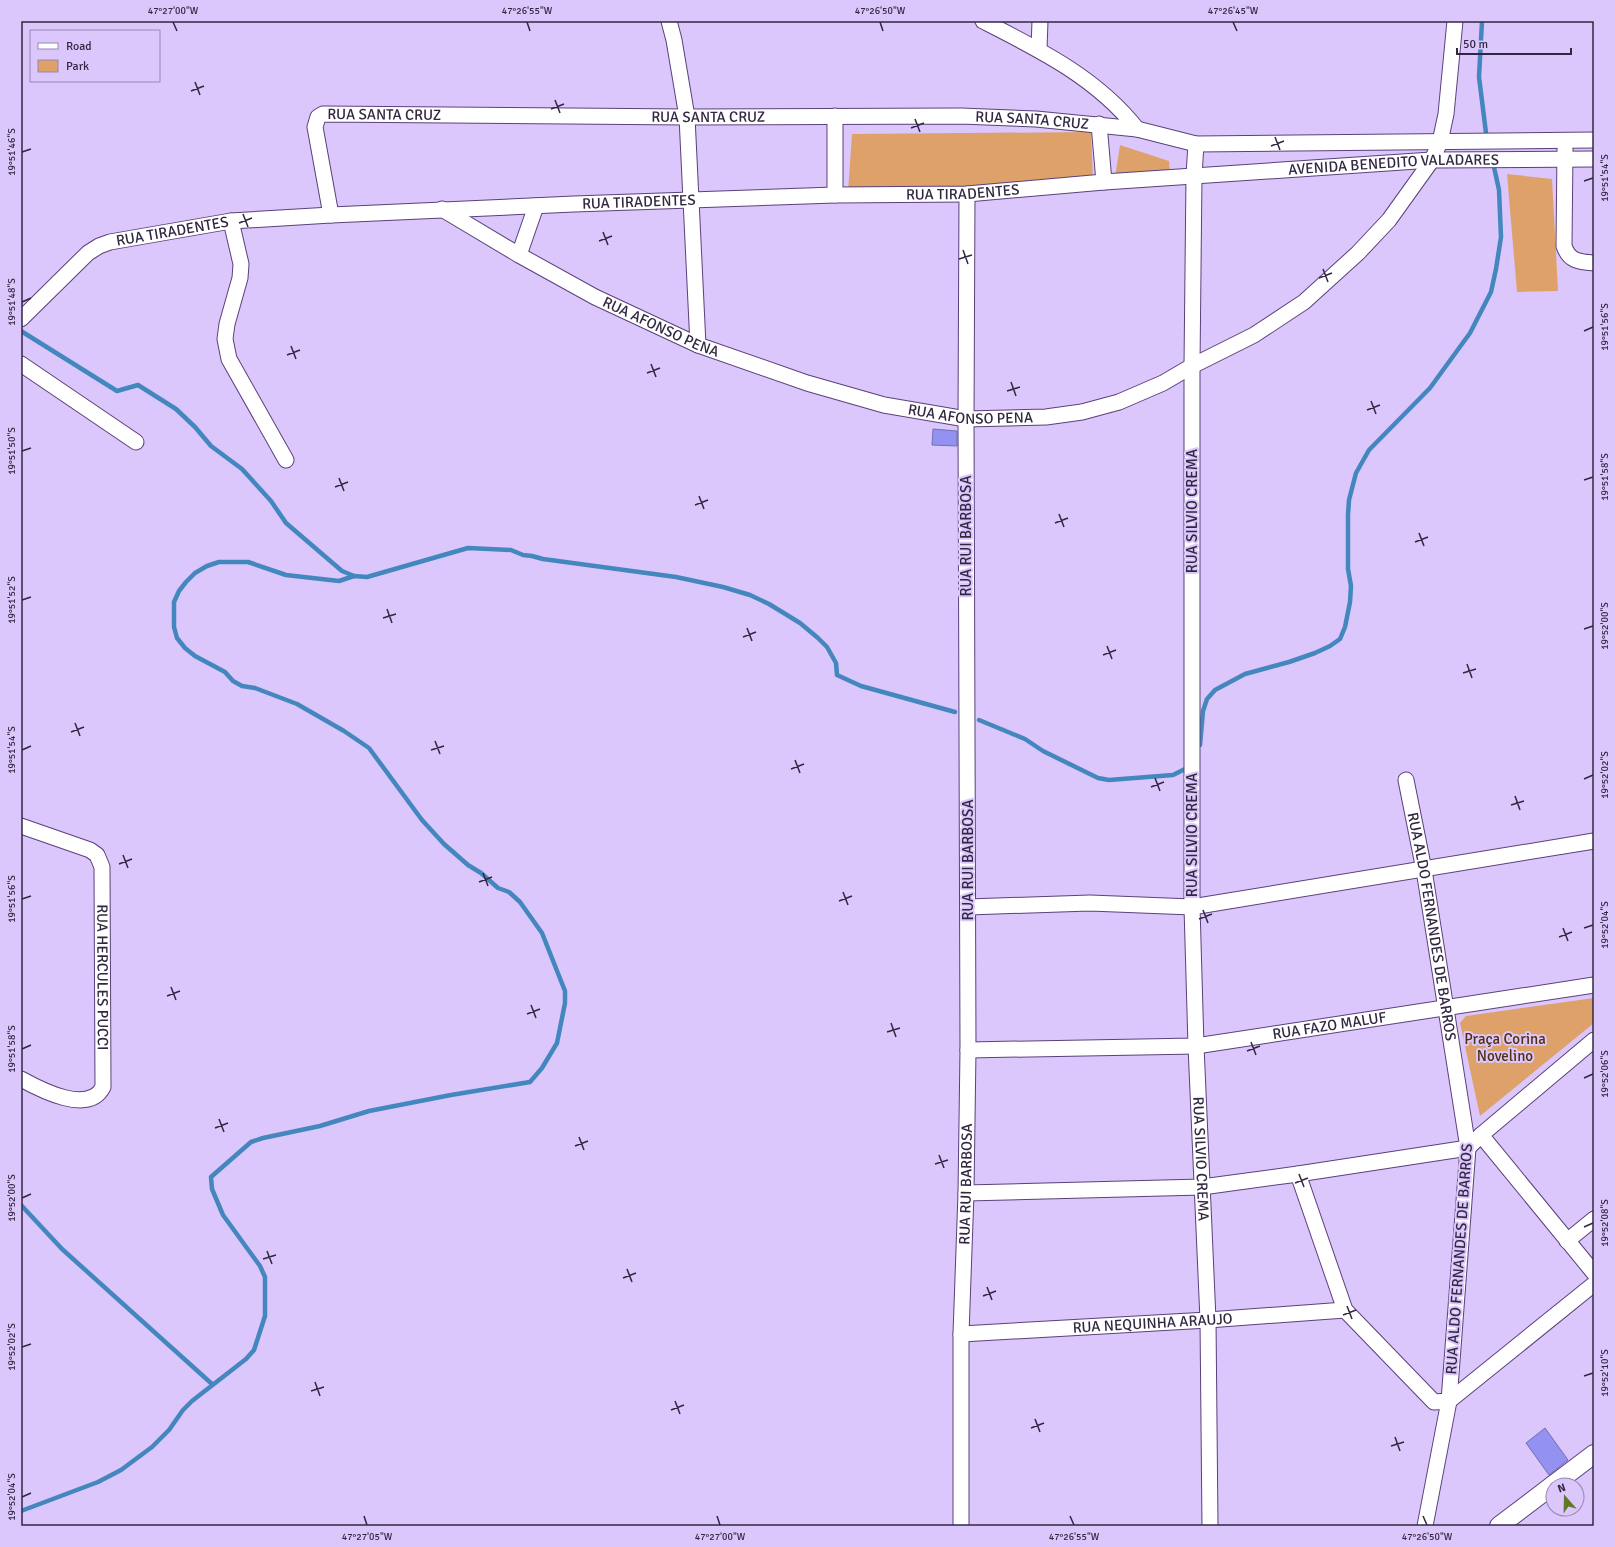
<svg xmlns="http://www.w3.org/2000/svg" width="1615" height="1547" viewBox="0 0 1615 1547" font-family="Signika,sans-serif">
	<rect width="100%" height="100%" fill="#dbc7fc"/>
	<g fill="#dea169">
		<path d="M1091,132L1093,179L981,189L848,192L852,134Z"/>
		<path d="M1120,145L1169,161L1170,173L1115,177Z"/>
		<path d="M1507,174L1552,179L1558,291L1517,292Z"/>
		<path d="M1594,998V1023L1480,1116L1460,1023L1466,1016Z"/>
	</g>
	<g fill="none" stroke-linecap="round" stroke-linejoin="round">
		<g stroke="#4486be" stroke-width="4.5">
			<path d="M1482,21L1479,77L1486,133"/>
			<path d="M21,331L117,391L138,385L176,409L195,427L211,446L242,469L271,501L286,523L342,571L354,576"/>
			<path d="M979,720L1025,739L1043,751L1098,778L1109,780L1173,775L1189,767"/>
			<path d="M1200,745L1203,711L1207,699L1215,690L1245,674L1289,662L1315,653L1330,646L1340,639L1345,627L1350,602L1351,586L1348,569V515L1349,500L1356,473L1369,450L1430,388L1470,333L1491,292L1496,269L1501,237L1499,190L1494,167"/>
			<path d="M21,1205L62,1249L212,1384"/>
			<path d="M21,1511L98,1482L121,1470L152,1447L169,1430L183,1410L192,1401L246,1359L254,1350L265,1316V1277L260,1266L223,1215L212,1189L211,1177L251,1142L263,1138L320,1126L369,1111L451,1095L530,1082L542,1068L557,1043L565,1003V991L542,933L520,902L509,892L498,888L481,873L468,865L444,844L422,820L369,748L344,731L297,704L255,688L242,686L233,681L225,672L195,656L185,648L177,638L174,627V602L179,591L186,582L195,573L207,566L219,562H248L286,575L339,581L354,576L367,577L468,548L511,550L523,555L532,556L543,559L676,577L723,587L750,595L769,604L800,623L818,638L827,647L836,663L837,675L861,686L955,712"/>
		</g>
	</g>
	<g fill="#9392f1" stroke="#7071ae">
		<path d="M933,429L957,431V446L932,445Z"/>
		<path d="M1545,1428L1568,1460L1549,1475L1526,1443Z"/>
	</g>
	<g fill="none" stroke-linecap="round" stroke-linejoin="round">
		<g stroke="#5a417a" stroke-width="17">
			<g id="minor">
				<path d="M669,21L674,40L687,117L698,345"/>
				<path d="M983,21C1040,50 1097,78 1137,129"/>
				<path d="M1039,49L1040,21"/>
				<path d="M1099,124L1104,182"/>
				<path id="s1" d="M1196,144L1194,175L1192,366V907L1196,1046L1208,1320L1210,1526"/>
				<path d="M1565,149L1564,246C1569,261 1579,262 1594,263"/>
				<path d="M835,195V116"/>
				<path id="s2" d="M442,209L519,255L595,297L698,345L807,383L884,405L966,419L1046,417L1082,412L1119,402L1163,383L1192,366L1254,335L1304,302L1358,253L1389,220L1432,160L1440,142L1446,114L1455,21"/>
				<path id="s3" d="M331,215L315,127L318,117L323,114L687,117L961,116L1036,119L1137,129L1196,144L1594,140"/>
				<path d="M231,221L241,264L240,278L227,324L225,339L229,359L286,460"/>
				<path d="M519,255L536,206"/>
				<path id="s4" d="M21,319L88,253L99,246L110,242L231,221L331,215L574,204L835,195L967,194L1104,182L1432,160L1594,159"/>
				<path d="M21,364L136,442"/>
				<path id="s5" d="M1406,780L1424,870L1468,1148L1449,1401L1425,1526"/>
				<path id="s6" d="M21,826L90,850L97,855L102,867L103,1087C89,1115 41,1090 21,1079"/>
				<path d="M968,907L1090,903L1192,907L1594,841"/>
				<path id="s7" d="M968,1050L1196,1046L1594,985"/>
				<path d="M1481,1135L1594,1273"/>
				<path d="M1298,1174L1345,1310L1434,1402L1449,1401L1594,1284"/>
				<path d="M966,1193L1202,1187L1298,1174L1468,1148L1481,1135L1594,1040"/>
				<path d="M1567,1241L1594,1219"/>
				<path id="s8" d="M961,1334L1208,1320L1345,1310"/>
				<path id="s9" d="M961,1526V1334L966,1193L968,1050L966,419L967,194"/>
			</g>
		</g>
		<g stroke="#5a417a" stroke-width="20">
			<g id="major">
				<path d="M1553,1485L1594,1454"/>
				<path d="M1499,1526L1553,1485"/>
			</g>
		</g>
		<use href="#minor" stroke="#fff" stroke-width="15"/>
		<use href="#major" stroke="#fff" stroke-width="18"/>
	</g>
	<path fill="none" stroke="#322741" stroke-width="1.5" d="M173,22L177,31M527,22L530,31M880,22L883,31M1233,22L1237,31M195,82L200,95M191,91L204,86M555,100L560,113M551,109L564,104M915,119L920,132M911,128L924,123M1275,137L1280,150M1271,146L1284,141M22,152L31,149M1584,181L1593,178M243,214L248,227M239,223L252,218M603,232L608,245M599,241L612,236M963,250L968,264M959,259L972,255M1323,269L1328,282M1319,278L1332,273M22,302L31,298M1584,331L1593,327M291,346L296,359M287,355L300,350M651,364L656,377M647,373L660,368M1011,382L1016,396M1007,391L1020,387M1371,401L1376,414M1367,410L1380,405M22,451L31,448M339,478L344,491M1584,480L1593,477M335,487L348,482M699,496L704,509M695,505L708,500M1059,514L1064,527M1055,523L1068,518M1419,533L1424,546M1415,542L1428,537M22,600L31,597M387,609L392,623M383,618L396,614M747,628L752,641M1584,629L1593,626M743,637L756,632M1107,646L1112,659M1103,655L1116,650M1467,664L1472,678M1463,673L1476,669M75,723L80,736M71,732L84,727M435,741L440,754M22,750L31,746M431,750L444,746M795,760L800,773M791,769L804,764M1155,778L1160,791M1584,779L1593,775M1151,787L1164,782M1515,796L1520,810M1511,805L1524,801M123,855L128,868M119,864L132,859M483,873L488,886M479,882L492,877M843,892L848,905M22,899L31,896M839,901L852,896M1203,910L1208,923M1199,919L1212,914M1563,928L1568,941M1584,928L1593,925M1559,937L1572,932M171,987L176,1000M167,996L180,991M531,1005L536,1018M527,1014L540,1009M891,1023L896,1037M887,1032L900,1028M1251,1042L1256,1055M22,1049L31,1045M1247,1051L1260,1046M1584,1078L1593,1074M219,1119L224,1132M215,1128L228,1123M579,1137L584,1150M575,1146L588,1141M939,1155L944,1168M935,1164L948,1160M1299,1174L1304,1187M1295,1183L1308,1178M22,1198L31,1194M1584,1227L1593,1223M267,1251L272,1264M263,1259L276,1255M627,1269L632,1282M623,1278L636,1273M987,1287L992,1300M983,1296L996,1291M1347,1306L1352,1319M1343,1315L1356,1310M22,1347L31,1344M1584,1376L1593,1373M315,1382L320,1396M311,1391L324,1387M675,1401L680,1414M671,1410L684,1405M1035,1419L1040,1432M1031,1428L1044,1423M1395,1437L1400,1451M1391,1446L1404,1442M22,1497L31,1493M364,1516L367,1525M717,1516L720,1525M1070,1516L1074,1525M1423,1516L1427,1525"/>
	<g text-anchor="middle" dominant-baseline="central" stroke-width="4" stroke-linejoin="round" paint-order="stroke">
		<g font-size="15" fill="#322741" stroke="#dbc7fc">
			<text stroke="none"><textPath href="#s3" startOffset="167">RUA SANTA CRUZ</textPath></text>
			<text stroke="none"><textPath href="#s3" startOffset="491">RUA SANTA CRUZ</textPath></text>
			<text stroke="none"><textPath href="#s3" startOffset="815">RUA SANTA CRUZ</textPath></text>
			<text stroke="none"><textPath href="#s4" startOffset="1406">AVENIDA BENEDITO VALADARES</textPath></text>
			<text stroke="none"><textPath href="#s4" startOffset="974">RUA TIRADENTES</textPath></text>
			<text stroke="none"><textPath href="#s4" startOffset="650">RUA TIRADENTES</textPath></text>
			<text stroke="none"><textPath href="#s4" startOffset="182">RUA TIRADENTES</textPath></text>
			<text stroke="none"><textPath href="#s2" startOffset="249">RUA AFONSO PENA</textPath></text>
			<text stroke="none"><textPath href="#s2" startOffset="573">RUA AFONSO PENA</textPath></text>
			<text transform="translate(1192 511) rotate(-90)">RUA SILVIO CREMA</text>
			<text transform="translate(966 536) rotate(-90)">RUA RUI BARBOSA</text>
			<text transform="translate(1192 835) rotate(-90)">RUA SILVIO CREMA</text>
			<text transform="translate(968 860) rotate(-90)">RUA RUI BARBOSA</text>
			<text stroke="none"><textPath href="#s5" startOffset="149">RUA ALDO FERNANDES DE BARROS</textPath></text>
			<text stroke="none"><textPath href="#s6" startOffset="205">RUA HERCULES PUCCI</textPath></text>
			<text stroke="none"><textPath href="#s7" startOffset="363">RUA FAZO MALUF</textPath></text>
			<text stroke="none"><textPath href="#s1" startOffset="1015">RUA SILVIO CREMA</textPath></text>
			<text stroke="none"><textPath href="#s9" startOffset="342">RUA RUI BARBOSA</textPath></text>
			<text transform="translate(1459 1259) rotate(-86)">RUA ALDO FERNANDES DE BARROS</text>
			<text stroke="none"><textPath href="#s8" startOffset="192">RUA NEQUINHA ARAUJO</textPath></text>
		</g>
		<g font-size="15" fill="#4f2e0c" stroke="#dbc7fc">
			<text x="1505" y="1039">Praça Corina<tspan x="1505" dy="17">Novelino</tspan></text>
		</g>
	</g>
	<rect width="1615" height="1547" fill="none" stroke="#dbc7fc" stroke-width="44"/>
	<rect x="30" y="30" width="130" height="52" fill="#dbc7fc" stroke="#9787b1"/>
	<rect x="38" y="43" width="20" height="6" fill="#ffffff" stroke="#9787b1"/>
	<text x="66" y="50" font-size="12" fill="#322741">Road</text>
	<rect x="38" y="60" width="20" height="12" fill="#dea169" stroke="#9787b1"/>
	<text x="66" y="70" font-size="12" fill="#322741">Park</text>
	<g transform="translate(1565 1497) rotate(340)"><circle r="19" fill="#dbc7fc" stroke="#9787b1"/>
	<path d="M0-3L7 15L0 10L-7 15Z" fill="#627728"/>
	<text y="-6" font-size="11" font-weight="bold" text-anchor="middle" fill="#322741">N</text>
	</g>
	<path d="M1457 48v6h114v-6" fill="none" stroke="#322741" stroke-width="2"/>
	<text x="1463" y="48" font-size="12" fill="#322741" stroke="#dbc7fc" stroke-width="3" paint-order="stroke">50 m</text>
	<rect x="22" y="22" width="1571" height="1503" fill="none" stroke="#322741" stroke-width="1.5"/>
	<g font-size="10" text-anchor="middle" fill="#322741">
		<text x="173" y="14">47°27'00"W</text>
		<text x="527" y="14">47°26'55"W</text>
		<text x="880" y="14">47°26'50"W</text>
		<text x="1233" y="14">47°26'45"W</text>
		<text transform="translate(11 152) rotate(-90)" y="4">19°51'46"S</text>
		<text transform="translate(1604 178) rotate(-90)" y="4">19°51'54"S</text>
		<text transform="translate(11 302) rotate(-90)" y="4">19°51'48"S</text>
		<text transform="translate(1604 327) rotate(-90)" y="4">19°51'56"S</text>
		<text transform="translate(11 451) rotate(-90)" y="4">19°51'50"S</text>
		<text transform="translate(1604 477) rotate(-90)" y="4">19°51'58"S</text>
		<text transform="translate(11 600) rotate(-90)" y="4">19°51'52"S</text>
		<text transform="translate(1604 626) rotate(-90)" y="4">19°52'00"S</text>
		<text transform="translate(11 750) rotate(-90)" y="4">19°51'54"S</text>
		<text transform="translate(1604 775) rotate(-90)" y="4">19°52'02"S</text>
		<text transform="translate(11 899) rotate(-90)" y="4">19°51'56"S</text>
		<text transform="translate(1604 925) rotate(-90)" y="4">19°52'04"S</text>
		<text transform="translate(11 1049) rotate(-90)" y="4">19°51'58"S</text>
		<text transform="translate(1604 1074) rotate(-90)" y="4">19°52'06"S</text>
		<text transform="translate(11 1198) rotate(-90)" y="4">19°52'00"S</text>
		<text transform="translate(1604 1223) rotate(-90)" y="4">19°52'08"S</text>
		<text transform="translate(11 1347) rotate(-90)" y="4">19°52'02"S</text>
		<text transform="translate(1604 1373) rotate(-90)" y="4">19°52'10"S</text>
		<text transform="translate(11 1497) rotate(-90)" y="4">19°52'04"S</text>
		<text x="367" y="1540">47°27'05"W</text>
		<text x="720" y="1540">47°27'00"W</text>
		<text x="1074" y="1540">47°26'55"W</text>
		<text x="1427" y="1540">47°26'50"W</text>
	</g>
</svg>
